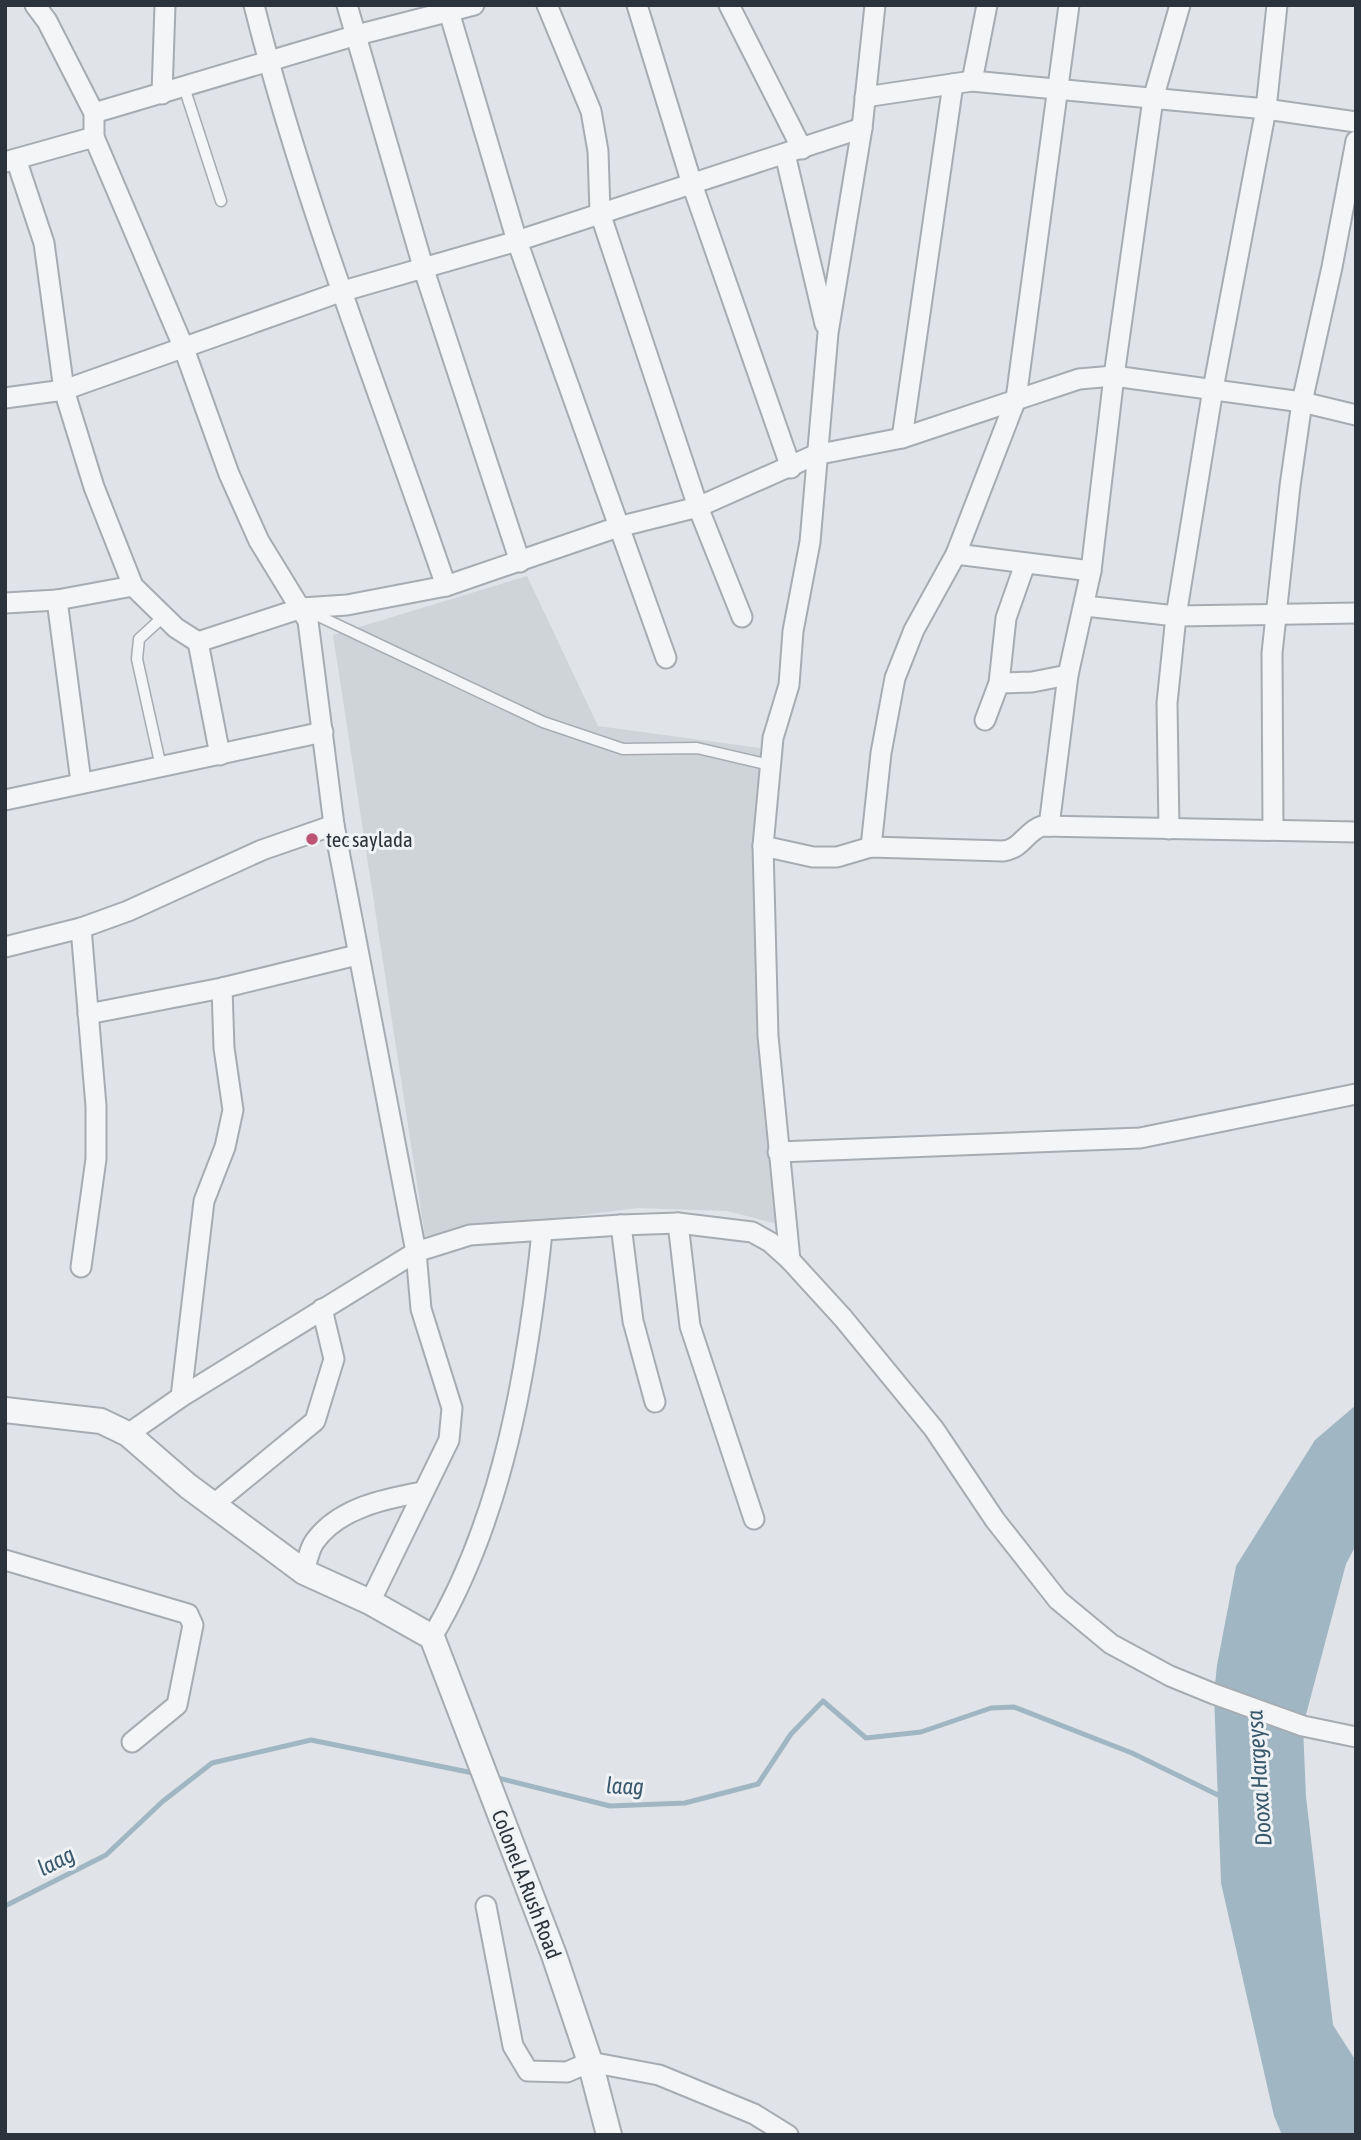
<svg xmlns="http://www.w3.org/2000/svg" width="1361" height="2140" viewBox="0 0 1361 2140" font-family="'Asap Condensed',sans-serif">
	<rect width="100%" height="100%" fill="#e0e4e8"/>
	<path fill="#cfd4d9" d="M527,576L598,726L760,748L777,1224L727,1211L637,1208L425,1236L333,635Z"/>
	<path fill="#a0b6c3" d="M1356,1405V1545L1346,1564L1303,1726L1306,1797L1333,2025L1356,2061V2135H1282L1274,2116L1221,1883L1214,1694L1217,1665L1236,1566L1315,1440Z"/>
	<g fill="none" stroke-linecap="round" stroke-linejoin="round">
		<g stroke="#a0b6c3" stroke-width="5">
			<path d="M494,1777L610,1806L685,1803L758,1784L791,1734L823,1701L866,1738L921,1732L991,1708L1014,1707L1132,1753L1218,1795"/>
			<path d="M5,1906L106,1855L162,1802L212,1763L311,1740L478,1774"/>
		</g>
		<g stroke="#a6acb1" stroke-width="13">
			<g id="service">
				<path d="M184,87L221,201"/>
				<path d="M308,611L543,722L623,749L697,748L770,765"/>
				<path d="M161,767L137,659L139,639L163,617"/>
			</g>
		</g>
		<g stroke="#a6acb1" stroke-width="23">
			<g id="minor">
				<path d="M35,5L47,21L94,113V137L183,346L229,474L259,541L308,621L334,825L416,1252L421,1309L452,1408L449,1440L370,1602"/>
				<path d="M254,5C304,204 380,393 446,586"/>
				<path d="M347,5L424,270L520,562"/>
				<path d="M447,5L517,241L666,658"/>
				<path d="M547,5L591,111L598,151L600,213L698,507L742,617"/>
				<path d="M637,5L692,184L791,468"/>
				<path d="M729,5L802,149"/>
				<path d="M875,5L862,128L828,333L810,542L793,631L789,685L773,738L763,846L813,857H837L871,847L1003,851C1022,849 1026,831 1042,826L1356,832"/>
				<path d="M972,81L987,5"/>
				<path d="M162,94L165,5"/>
				<path d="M865,97L972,81L1266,109L1356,122"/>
				<path d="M94,113L357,35L474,5"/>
				<path d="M785,154L825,324"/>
				<path d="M16,159L44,243L64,390L94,487L133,586L176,628L198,642L302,608L347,605L446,586L618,527L698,507L815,455L902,438L1079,379L1114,376L1302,402L1356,415"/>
				<path d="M5,162L94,137"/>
				<path d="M5,398L64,390L340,292L517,241L862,128"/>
				<path d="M902,438L953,84"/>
				<path d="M956,554L1091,571"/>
				<path d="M57,600L81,782"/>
				<path d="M5,603L57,600L133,586"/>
				<path d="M1085,606L1176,616L1356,613"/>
				<path d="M198,642L220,755"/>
				<path d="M999,683L1032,682L1068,675"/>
				<path d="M985,720L999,683L1006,618L1025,564"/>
				<path d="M5,800L323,732"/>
				<path d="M1049,826L1068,675L1091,571L1114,376L1153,99L1180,5"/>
				<path d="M1169,829L1167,703L1176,616L1213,389L1266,109L1277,5"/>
				<path d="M1273,829L1272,653L1290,486L1302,402L1332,267L1356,141"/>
				<path d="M763,846L768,1036L790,1260"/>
				<path d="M871,847L881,753L895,678L914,630L956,554L1016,399L1069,5"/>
				<path d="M5,947L81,928"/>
				<path d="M88,1014L222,988L357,955"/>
				<path d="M778,1152L1140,1138L1356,1094"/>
				<path d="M678,1223L690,1326L754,1519"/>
				<path d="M621,1225L633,1321L655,1402"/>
				<path d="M81,1267L96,1159V1106L81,928L128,911L262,850L334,825"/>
				<path d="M181,1397L204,1201L225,1147L233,1110L224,1048L222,988"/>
				<path d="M128,1434L181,1397L416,1252L470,1235L621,1225L678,1223L752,1232L770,1242L790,1260L843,1318L934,1429L995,1520L1058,1600L1111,1644L1170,1676L1214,1694L1303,1726L1356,1737"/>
				<path d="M214,1504L315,1421L334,1359L322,1309"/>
				<path d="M5,1560L188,1614L193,1625L177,1705L132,1742"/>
				<path d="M304,1572C307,1562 309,1549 315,1541C339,1508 384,1499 422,1492"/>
				<path d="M432,1637C503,1518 528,1368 542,1232"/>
				<path d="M486,1906L513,2046L528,2071L567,2072L590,2062L659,2075L754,2114L788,2135"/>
			</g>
		</g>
		<g stroke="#a6acb1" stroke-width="28">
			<path id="tertiary" d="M5,1410L101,1421L128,1434L188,1486L304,1572L370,1602L432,1637L554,1955L590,2062L609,2135"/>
		</g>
		<use href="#service" stroke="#f3f5f6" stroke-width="10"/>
		<use href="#minor" stroke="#f3f5f6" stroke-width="19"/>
		<use href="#tertiary" stroke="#f3f5f6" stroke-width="24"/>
	</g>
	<circle fill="#be5474" stroke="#f0f3f5" stroke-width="2.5" cx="312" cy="839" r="7"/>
	<g text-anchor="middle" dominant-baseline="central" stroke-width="6" stroke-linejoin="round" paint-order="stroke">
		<g font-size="21" fill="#2b343d" stroke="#f0f3f5" text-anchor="start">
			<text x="326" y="839">tec saylada</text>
		</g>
		<g font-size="21" fill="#2b343d" stroke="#f0f3f5">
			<text transform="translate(527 1884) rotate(69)">Colonel A.Rush Road</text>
		</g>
		<g font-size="23" font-style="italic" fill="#3a586c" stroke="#f0f3f5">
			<text transform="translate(1259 1778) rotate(-94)">Dooxa Hargeysa</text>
			<text transform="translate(625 1786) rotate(2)">laag</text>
			<text transform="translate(56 1861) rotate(-27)">laag</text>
		</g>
	</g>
	<rect width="1361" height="2140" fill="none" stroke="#2b343d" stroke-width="14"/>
</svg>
